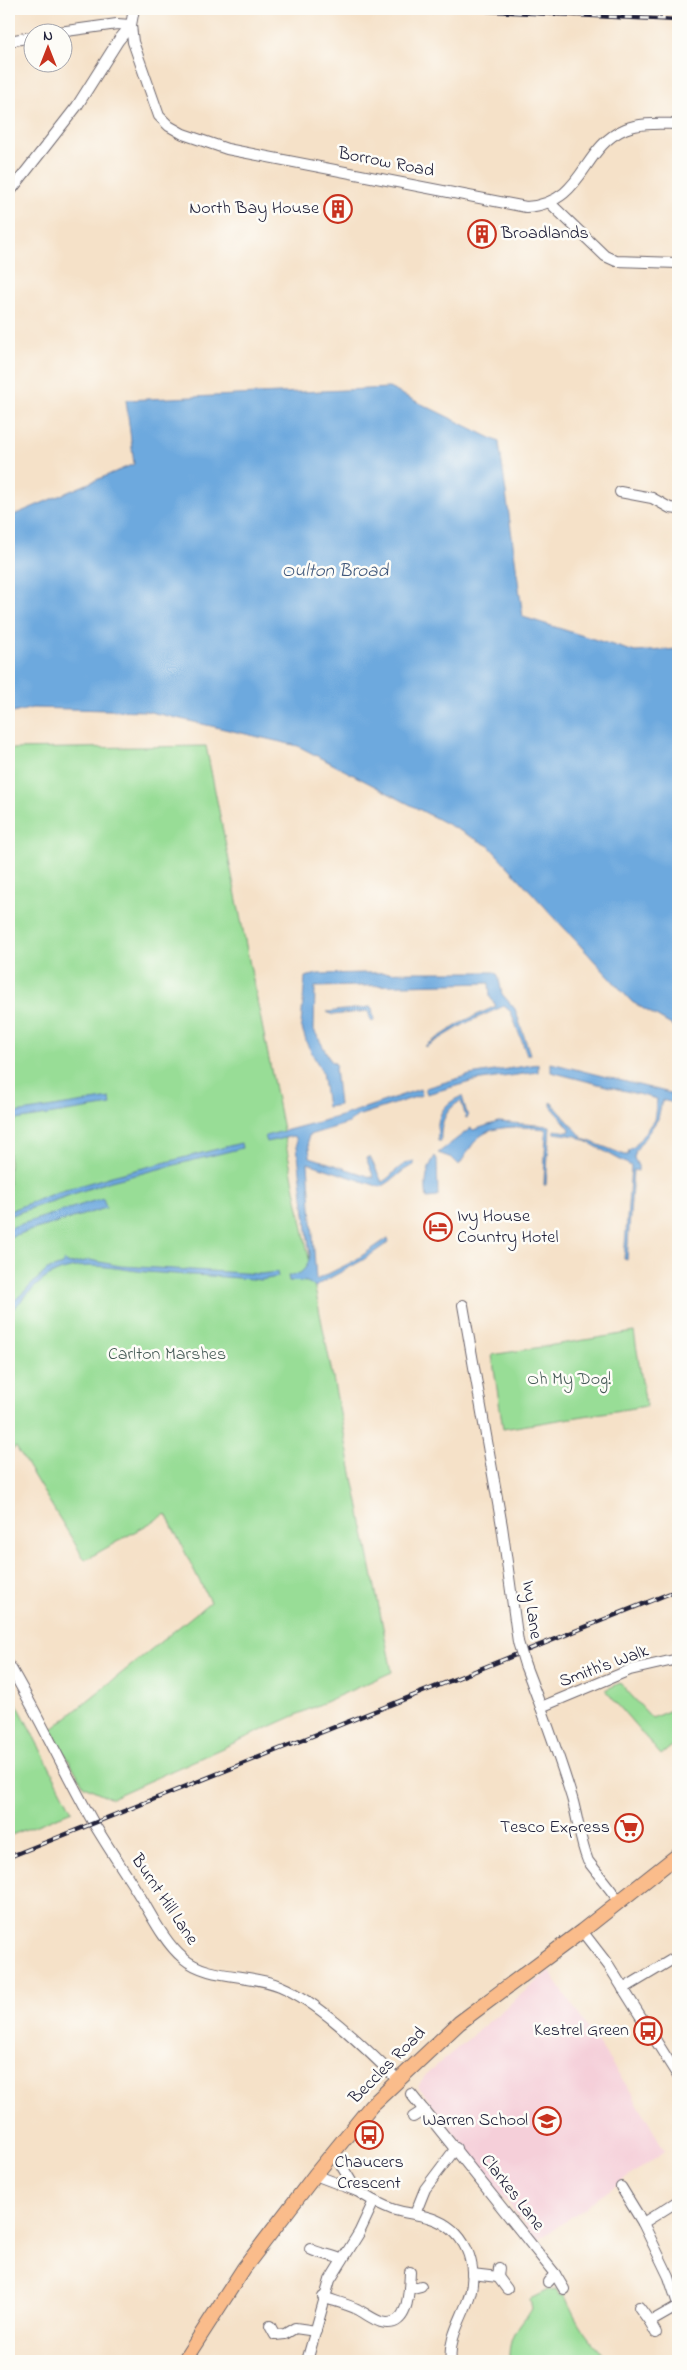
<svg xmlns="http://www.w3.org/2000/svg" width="687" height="2370" font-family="'Indie Flower',sans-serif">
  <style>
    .built { fill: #f5cfd9 }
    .green { fill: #98dd96; stroke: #5d8068 }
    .water { fill: #6da9de; stroke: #48668c }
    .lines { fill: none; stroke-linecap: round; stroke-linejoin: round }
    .minor-casing { stroke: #6c656c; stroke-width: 12 }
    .highway-casing { stroke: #6c656c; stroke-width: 16 }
    .minor { stroke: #fff; stroke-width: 10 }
    .highway { stroke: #fabc8b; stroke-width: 14 }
    .rail-casing { stroke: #22223b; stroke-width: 4.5 }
    .rail { stroke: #fdfcf7; stroke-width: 2.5; stroke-dasharray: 8; stroke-linecap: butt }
    .minor-bridge-casing { stroke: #6c656c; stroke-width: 12; stroke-linecap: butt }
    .minor-bridge { stroke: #fff; stroke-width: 10 }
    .labels { text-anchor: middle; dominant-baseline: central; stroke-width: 5; stroke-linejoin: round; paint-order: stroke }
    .street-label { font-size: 18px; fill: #22223b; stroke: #fdfcf7 }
    .poi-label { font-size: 18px; fill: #22223b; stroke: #fdfcf7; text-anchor: end }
    .park-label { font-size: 18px; fill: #455a56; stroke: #fdfcf7 }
    .water-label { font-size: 19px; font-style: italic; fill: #40587c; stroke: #fdfcf7 }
  </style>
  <rect width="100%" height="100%" fill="#fdfcf7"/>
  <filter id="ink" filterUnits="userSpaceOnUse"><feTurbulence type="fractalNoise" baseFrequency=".02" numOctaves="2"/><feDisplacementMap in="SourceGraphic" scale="10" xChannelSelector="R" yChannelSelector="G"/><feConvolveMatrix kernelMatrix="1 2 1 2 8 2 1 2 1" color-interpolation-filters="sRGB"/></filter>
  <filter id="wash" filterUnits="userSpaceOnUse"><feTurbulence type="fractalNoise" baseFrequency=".0096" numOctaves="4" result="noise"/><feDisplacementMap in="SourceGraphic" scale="20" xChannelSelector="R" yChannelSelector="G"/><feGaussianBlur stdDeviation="1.12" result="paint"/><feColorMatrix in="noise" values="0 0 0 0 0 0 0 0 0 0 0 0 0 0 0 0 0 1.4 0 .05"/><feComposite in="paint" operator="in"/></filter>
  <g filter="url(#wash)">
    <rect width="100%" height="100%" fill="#f5e1c8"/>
    <polygon class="built" points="549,1971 631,2092 665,2151 537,2241 418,2086 429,2072"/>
    <g class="green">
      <polygon points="206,746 392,1672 111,1798 84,1786 51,1730 210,1602 166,1514 85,1560 16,1447 9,1452 9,749"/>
      <polygon points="634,1332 646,1406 503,1429 492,1355"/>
      <polygon points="620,1683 652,1718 678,1707 678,1741 661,1755 605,1690"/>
      <polygon points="9,1688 72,1811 9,1836"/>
      <path d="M556,2289L559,2295L565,2296C576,2321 590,2346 613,2361H509C508,2338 517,2326 532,2310L530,2299L548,2290Z"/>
    </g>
    <g class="water">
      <polygon points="389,388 499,442 523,617 635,652 678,649 678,1029 632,1002 489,846 298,746 146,711 32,708 9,714 9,517 134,464 126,400"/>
      <polygon points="415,972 494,972 498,975 502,994 515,1009 530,1054 527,1055 511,1012 504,1006 468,1022 426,1047 425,1046 464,1021 496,1006 490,997 489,983 315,987 314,1030 331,1061 336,1064 335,1068 339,1105 327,1107 322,1072 307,1044 301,1025 305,977 318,974"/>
      <polygon points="370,1007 372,1008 374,1020 371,1021 368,1011 333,1015 327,1012"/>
      <polygon points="551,1063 678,1095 678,1104 662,1100 658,1119 636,1150 634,1158 638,1166 638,1171 633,1170 627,1260 624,1259 631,1166 577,1136 554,1133 554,1130 569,1132 570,1129 551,1106 551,1102 584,1139 625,1155 628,1155 629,1150 635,1146 654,1120 657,1099 551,1072"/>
      <polygon points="538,1064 538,1072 474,1081 427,1094 425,1088 470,1075"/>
      <path d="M420,1089L422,1095L357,1116L349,1123L309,1135L308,1139L310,1157L374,1178L366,1158L370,1157L382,1182C394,1176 399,1162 414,1162V1165C400,1170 393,1182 380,1187L308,1163L316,1280L354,1261L388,1238L389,1242L363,1260L319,1284L316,1287L307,1282L289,1281L288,1276C302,1276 308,1267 310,1255L296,1138L293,1136L267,1142L265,1136L341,1116Z"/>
      <path d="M462,1096L468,1117L466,1118L461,1101C445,1109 440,1124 441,1141H438C436,1118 440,1105 462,1096Z"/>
      <polygon points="110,1098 111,1105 9,1121 9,1114"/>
      <path d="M498,1122L550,1126L546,1185H544L546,1129C526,1127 493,1123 477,1139C470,1147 465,1157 459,1165L452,1158L438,1153L471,1128L473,1130Z"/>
      <polygon points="241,1143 242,1148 111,1181 9,1216 9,1211 55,1193 112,1176"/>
      <path d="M435,1156L437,1159L438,1197L427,1198C424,1183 427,1168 435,1156Z"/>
      <polygon points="103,1198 106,1208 9,1237 9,1228"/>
      <path d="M90,1260L120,1266L261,1274L277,1272L278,1277L261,1280C223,1276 184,1275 146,1272C116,1269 84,1260 55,1273C37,1281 23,1300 9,1313V1306L47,1270L62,1265L64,1261L70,1264Z"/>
    </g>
  </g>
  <g filter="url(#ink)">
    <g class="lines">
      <defs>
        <g id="minor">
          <path d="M134,9L131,25L133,42L159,116L169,126L183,134L227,149L526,207C586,203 580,148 625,129C642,122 660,124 678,124"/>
          <polyline points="59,32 117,24 131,25"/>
          <polyline points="9,41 32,37"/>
          <polyline points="9,193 77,106 118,41 131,25"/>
          <polyline points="550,203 605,256 616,261 678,263"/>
          <polyline points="620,492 652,498 670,508 678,509"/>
          <polyline points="463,1305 502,1526 518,1642"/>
          <path d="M9,1665C39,1716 64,1771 93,1822C107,1846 123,1869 138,1893C151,1914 164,1942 183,1958C208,1980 250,1973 280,1986C322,2004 365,2048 398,2080"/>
          <path d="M525,1665C542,1709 558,1753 572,1798C578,1819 580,1842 588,1861L620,1902"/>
          <polyline points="541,1707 630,1670 678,1659"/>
          <polyline points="582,1931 609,1966 678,2076"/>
          <polyline points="623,1989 678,1956"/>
          <polyline points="411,2094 555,2274 564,2289"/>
          <polyline points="413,2117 424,2110"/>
          <polyline points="333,2152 357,2191"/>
          <polyline points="315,2175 357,2191 374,2201"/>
          <polyline points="621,2187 643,2223"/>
          <polyline points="678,2201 643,2223 669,2277 678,2304"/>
          <polyline points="415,2214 425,2189 456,2148"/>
          <path d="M310,2249C321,2255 332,2254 342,2260"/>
          <polyline points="472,2274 498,2277 499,2268"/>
          <polyline points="498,2277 507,2289"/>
          <polyline points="548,2282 555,2274"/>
          <polyline points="409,2289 421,2286"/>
          <path d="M323,2297C334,2301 346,2304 357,2309C365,2313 372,2319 381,2322C410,2330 409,2289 410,2272"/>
          <polyline points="639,2307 650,2322 678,2306"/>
          <polyline points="650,2322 656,2333"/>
          <polyline points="270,2326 275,2335 285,2334 295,2328 316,2331"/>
          <path d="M307,2361L330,2280L359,2233L374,2201C381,2204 388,2208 395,2210C408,2214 423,2214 436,2220C469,2234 480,2271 467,2303C460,2321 448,2341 451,2361"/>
        </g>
        <polyline id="highway" points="184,2361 244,2268 315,2175 371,2106 459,2023 582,1931 678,1855"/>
      </defs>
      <use href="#minor" class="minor-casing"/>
      <use href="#highway" class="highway-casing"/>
      <use href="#minor" class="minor"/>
      <use href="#highway" class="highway"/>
      <defs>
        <g id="rail">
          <polyline points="449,9 678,20"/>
          <polyline points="9,1857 678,1590"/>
        </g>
      </defs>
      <use href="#rail" class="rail-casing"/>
      <use href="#rail" class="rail"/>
      <defs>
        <polyline id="minor-bridge" points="518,1642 525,1665"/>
      </defs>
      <use href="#minor-bridge" class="minor-bridge-casing"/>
      <use href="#minor-bridge" class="minor-bridge"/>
    </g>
  </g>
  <defs>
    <symbol id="building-ring" viewBox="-11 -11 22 22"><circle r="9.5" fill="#fdfcf7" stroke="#c8321e" stroke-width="1.5"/><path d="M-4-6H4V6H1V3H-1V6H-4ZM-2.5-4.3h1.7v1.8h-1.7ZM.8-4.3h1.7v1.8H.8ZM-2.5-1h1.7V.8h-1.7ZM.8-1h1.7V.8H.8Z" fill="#c8321e"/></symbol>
    <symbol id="hotel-ring" viewBox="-11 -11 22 22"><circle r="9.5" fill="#fdfcf7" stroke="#c8321e" stroke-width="1.5"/><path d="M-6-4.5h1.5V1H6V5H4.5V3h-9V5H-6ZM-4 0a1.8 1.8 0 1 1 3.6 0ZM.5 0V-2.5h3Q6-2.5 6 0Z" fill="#c8321e"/></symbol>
    <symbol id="supermarket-ring" viewBox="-11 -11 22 22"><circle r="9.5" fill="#fdfcf7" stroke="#c8321e" stroke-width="1.5"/><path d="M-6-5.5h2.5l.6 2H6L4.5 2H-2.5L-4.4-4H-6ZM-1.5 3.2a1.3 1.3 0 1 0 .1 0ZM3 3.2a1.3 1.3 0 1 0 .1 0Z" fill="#c8321e"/></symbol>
    <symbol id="bus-ring" viewBox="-11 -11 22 22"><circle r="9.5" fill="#fdfcf7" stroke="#c8321e" stroke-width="1.5"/><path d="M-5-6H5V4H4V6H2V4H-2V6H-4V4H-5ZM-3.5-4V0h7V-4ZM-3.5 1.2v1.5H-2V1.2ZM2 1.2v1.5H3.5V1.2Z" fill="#c8321e"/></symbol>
    <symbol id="school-ring" viewBox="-11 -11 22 22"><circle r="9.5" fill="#fdfcf7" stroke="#c8321e" stroke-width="1.5"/><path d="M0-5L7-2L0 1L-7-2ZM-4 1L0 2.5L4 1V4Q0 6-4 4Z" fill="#c8321e"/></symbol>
  </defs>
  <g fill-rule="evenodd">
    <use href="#building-ring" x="322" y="193" width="32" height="32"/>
    <use href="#building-ring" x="466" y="218" width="32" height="32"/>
    <use href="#hotel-ring" x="422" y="1211" width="32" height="32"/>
    <use href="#supermarket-ring" x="613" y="1812" width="32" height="32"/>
    <use href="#bus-ring" x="632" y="2015" width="32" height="32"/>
    <use href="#school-ring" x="531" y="2105" width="32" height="32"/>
    <use href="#bus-ring" x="353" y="2119" width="32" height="32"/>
  </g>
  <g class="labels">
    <g class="street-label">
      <text transform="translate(386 163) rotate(11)">Borrow Road</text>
      <text transform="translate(531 1610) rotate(82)">Ivy Lane</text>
      <text transform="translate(604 1667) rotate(-20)">Smith's Walk</text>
      <text transform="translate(164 1900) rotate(56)">Burnt Hill Lane</text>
      <text transform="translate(388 2066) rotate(-45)">Beccles Road</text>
      <text transform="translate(512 2193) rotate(52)">Clarkes Lane</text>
    </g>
    <g class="poi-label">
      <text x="319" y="209">North Bay House</text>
      <text x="501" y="234" text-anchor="start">Broadlands</text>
      <text x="457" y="1217" text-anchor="start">Ivy House<tspan x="457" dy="21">Country Hotel</tspan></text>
      <text x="610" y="1828">Tesco Express</text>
      <text x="629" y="2031">Kestrel Green</text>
      <text x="528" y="2121">Warren School</text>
      <text x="369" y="2163" text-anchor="middle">Chaucers<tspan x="369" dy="21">Crescent</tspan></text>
    </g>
    <g class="park-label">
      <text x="167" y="1355">Carlton Marshes</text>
      <text x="569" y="1380">Oh My Dog!</text>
    </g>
    <g class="water-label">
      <text x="335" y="571">Oulton Broad</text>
    </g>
  </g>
  <rect width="687" height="2370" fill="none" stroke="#fdfcf7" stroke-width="30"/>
  <g transform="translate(48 48)"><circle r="24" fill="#fdfcf7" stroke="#a5a5ac"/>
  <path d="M0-4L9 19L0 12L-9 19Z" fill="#c8321e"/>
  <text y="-8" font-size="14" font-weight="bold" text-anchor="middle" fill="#22223b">N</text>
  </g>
</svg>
